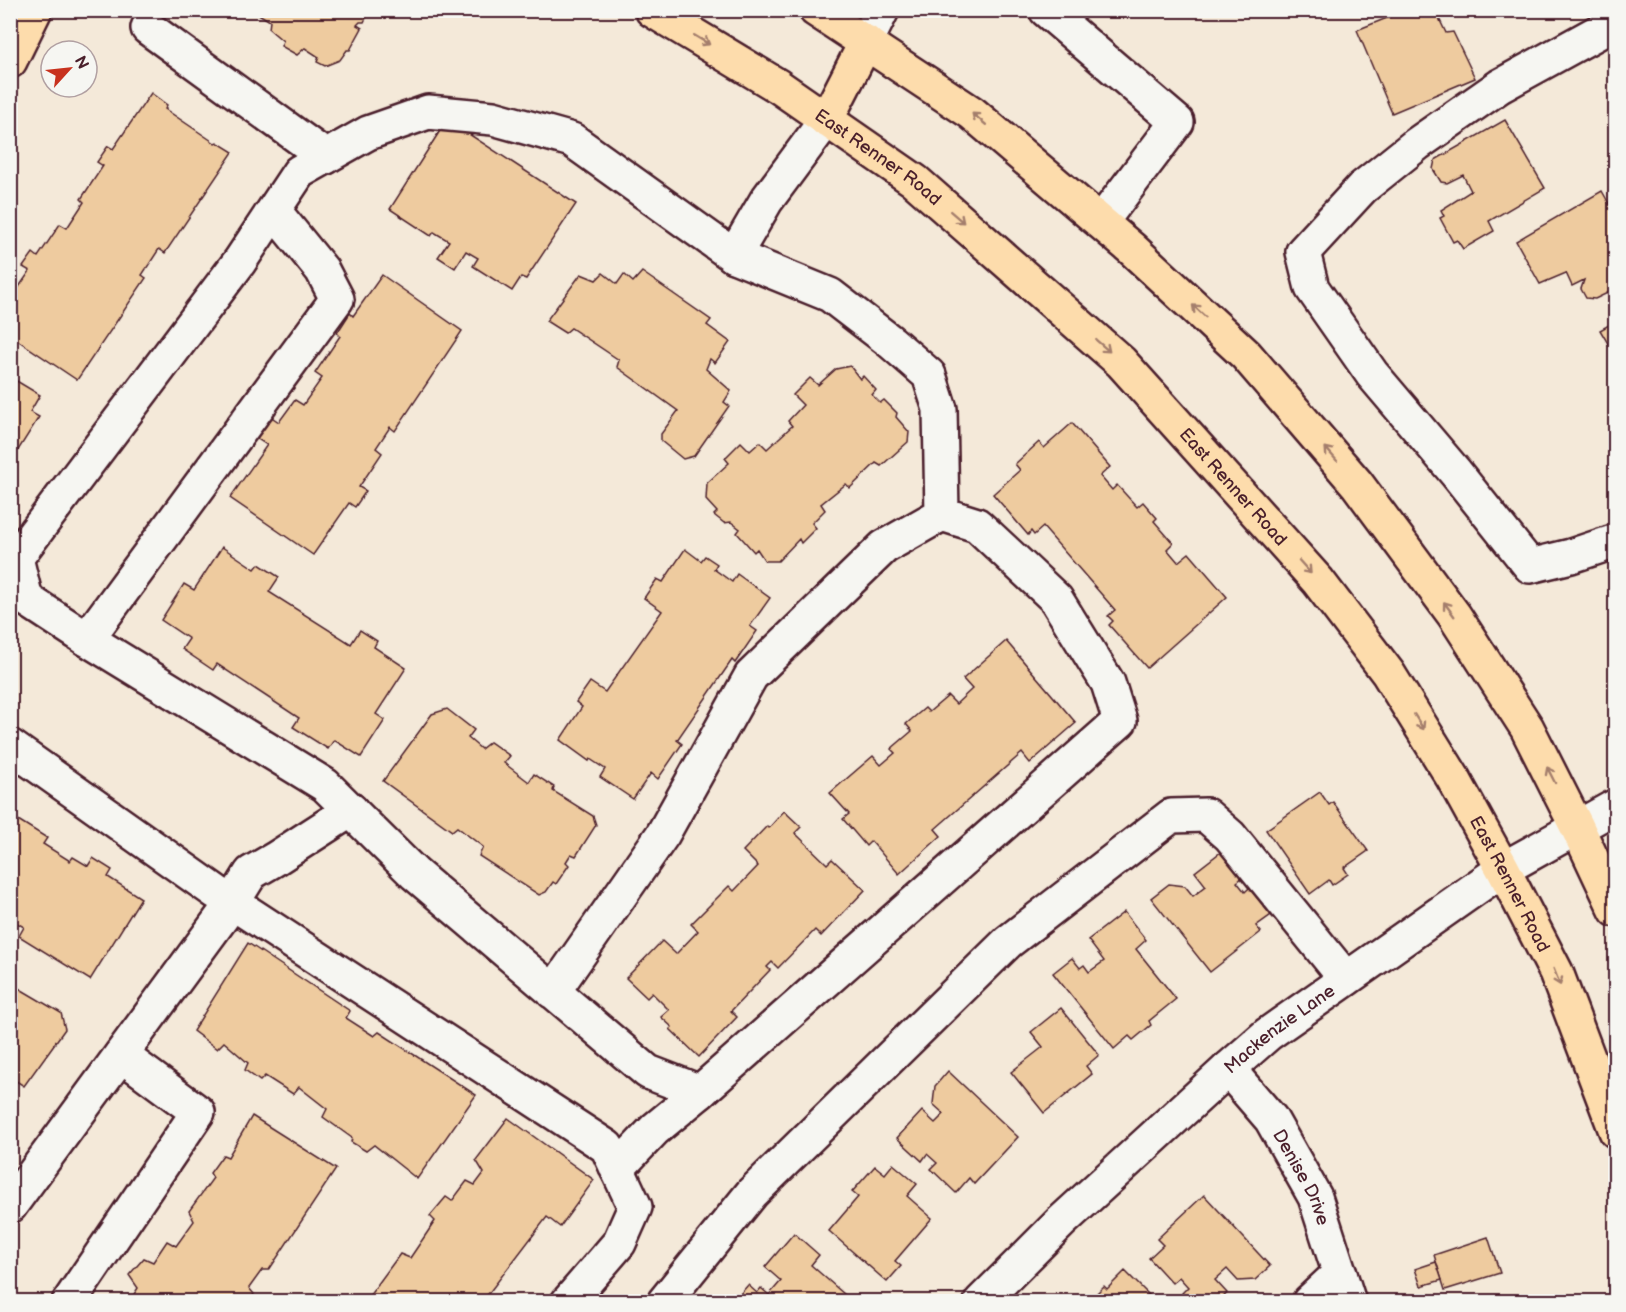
<svg xmlns="http://www.w3.org/2000/svg" width="1626" height="1312" font-family="'Balsamiq Sans',sans-serif">
  <style>
    .building { fill: #eecb9f; stroke: #4a1f2b; stroke-width: 1.5 }
    .lines { fill: none; stroke-linecap: round; stroke-linejoin: round }
    .minor-casing { stroke: #4a1f2b; stroke-width: 38 }
    .major-casing { stroke: #4a1f2b; stroke-width: 38 }
    .minor { stroke: #f6f6f2; stroke-width: 33 }
    .major { stroke: #fddcac; stroke-width: 33 }
    .oneway { stroke: #a47e6c }
    .labels { text-anchor: middle; dominant-baseline: central; stroke-width: 4.5; stroke-linejoin: round; paint-order: stroke }
    .street-label { font-size: 18px; fill: #4a1f2b; stroke: #f6f6f2 }
  </style>
  <rect width="100%" height="100%" fill="#f4e9d9"/>
  <filter id="ink" filterUnits="userSpaceOnUse"><feTurbulence type="fractalNoise" baseFrequency=".0167" numOctaves="2"/><feDisplacementMap in="SourceGraphic" scale="12" xChannelSelector="R" yChannelSelector="G"/><feConvolveMatrix kernelMatrix="1 2 1 2 8 2 1 2 1" color-interpolation-filters="sRGB"/></filter>
  <g filter="url(#ink)">
    <g class="building">
      <polygon points="252,10 370,10 364,22 360,22 357,25 362,28 350,50 347,50 340,60 325,66 317,62 319,57 305,48 297,55 281,46 283,41 269,29 270,21"/>
      <polygon points="1407,10 1435,10 1446,33 1453,32 1475,78 1392,113 1357,30"/>
      <polygon points="151,93 167,105 165,109 215,143 217,142 233,152 165,253 159,249 142,275 146,278 77,380 10,335 10,300 30,271 23,267 33,253 38,257 60,224 67,228 84,202 81,199 103,166 97,162 108,146 113,149"/>
      <polygon points="1505,120 1545,188 1489,221 1494,231 1463,249 1457,240 1453,242 1440,218 1444,216 1441,210 1471,191 1463,175 1447,183 1441,182 1433,169 1435,160"/>
      <polygon points="452,123 576,204 526,279 521,277 512,291 473,266 478,258 466,251 455,268 438,257 449,241 434,232 431,236 390,209 443,126"/>
      <polygon points="1602,191 1616,216 1616,289 1595,299 1586,298 1581,289 1584,280 1572,286 1566,273 1540,284 1516,241"/>
      <polygon points="642,272 711,320 707,325 730,342 715,363 710,359 706,369 731,391 724,402 729,406 694,456 683,459 661,441 661,434 678,411 617,367 619,360 571,328 565,333 546,321 581,274 596,280 603,273 617,284 624,274 633,282"/>
      <polygon points="382,275 462,331 395,431 390,427 376,448 382,453 359,487 366,491 355,507 349,503 313,555 230,498 267,445 256,438 270,416 279,422 295,400 303,405 322,378 315,373 340,336 337,333 350,313 353,316"/>
      <polygon points="1616,321 1616,357 1600,330"/>
      <polygon points="850,366 860,379 863,376 876,390 872,395 880,403 884,400 897,413 896,417 909,432 908,442 881,466 876,463 850,488 846,484 821,504 825,510 812,523 816,528 801,543 799,539 778,561 765,561 757,549 754,552 737,533 740,529 731,522 724,523 714,515 717,512 706,500 707,483 729,463 725,458 741,442 750,451 760,442 767,449 792,426 788,421 803,405 793,395 810,378 818,385 836,369"/>
      <polygon points="10,377 40,395 30,412 39,417 10,463"/>
      <polygon points="1072,423 1110,467 1100,476 1112,490 1117,485 1137,507 1143,502 1157,518 1154,521 1173,543 1167,549 1178,562 1189,553 1227,597 1147,668 1109,625 1113,621 1108,616 1115,610 1043,527 1034,535 1031,531 1028,535 993,494 1020,470 1015,464 1039,442 1044,448"/>
      <polygon points="222,547 255,569 259,564 279,577 269,592 351,644 360,630 377,641 374,647 406,668 376,714 385,720 361,757 334,740 328,749 293,727 299,718 217,664 213,670 182,649 189,639 161,620 184,584 194,590"/>
      <polygon points="685,549 701,561 705,556 717,564 714,569 732,582 737,574 770,598 750,626 757,631 735,663 732,660 677,740 682,744 658,779 651,773 633,799 600,777 605,769 590,759 589,761 560,740 582,707 576,702 590,682 605,692 662,611 644,598 657,579 663,582"/>
      <polygon points="1006,641 1076,723 1030,763 1022,753 935,829 941,836 899,874 871,841 866,846 843,819 849,814 830,793 873,756 881,765 895,753 891,749 912,731 906,724 925,708 929,712 948,696 956,704 972,689 963,679"/>
      <polygon points="447,709 474,730 468,738 481,749 490,742 510,756 504,763 529,782 534,774 554,787 553,791 593,816 596,825 576,856 571,854 566,862 569,865 556,884 553,882 546,892 539,895 479,856 483,847 457,827 452,831 383,781 432,714"/>
      <polygon points="1320,792 1329,805 1333,802 1368,851 1344,868 1348,874 1332,885 1329,880 1310,894 1266,830"/>
      <polygon points="784,811 801,827 795,833 827,864 832,859 865,890 821,936 815,930 778,968 772,962 767,967 770,970 731,1011 737,1017 699,1057 670,1029 672,1027 661,1017 669,1010 652,993 647,998 626,978 662,941 676,954 698,931 691,924 729,886 734,891 758,866 743,851 767,826 769,828"/>
      <polygon points="10,815 47,838 43,844 70,861 73,857 88,866 93,858 112,870 108,877 141,898 90,980 19,936 24,927 10,919"/>
      <polygon points="1222,851 1243,877 1237,882 1245,892 1249,888 1271,915 1256,926 1261,932 1210,972 1151,898 1169,884 1185,886 1193,896 1206,886 1195,872"/>
      <polygon points="1124,912 1146,940 1136,949 1176,999 1149,1021 1151,1025 1133,1040 1129,1036 1114,1049 1053,973 1072,958 1080,968 1084,965 1089,972 1104,961 1088,940"/>
      <polygon points="248,943 350,1011 346,1018 374,1036 379,1032 476,1095 417,1179 374,1145 366,1151 351,1142 352,1138 323,1117 327,1109 299,1087 293,1094 265,1076 260,1081 245,1070 248,1063 224,1042 217,1049 193,1031"/>
      <polygon points="10,983 61,1013 65,1029 24,1086 13,1079 10,1083"/>
      <polygon points="1061,1008 1099,1055 1086,1066 1092,1074 1044,1113 1011,1072 1043,1047 1031,1032"/>
      <polygon points="948,1071 1018,1137 974,1184 969,1178 956,1193 931,1169 937,1163 927,1154 922,1161 897,1138 922,1111 935,1123 944,1114 933,1104 935,1086"/>
      <polygon points="252,1116 336,1169 269,1270 262,1270 249,1288 254,1294 249,1302 129,1302 138,1288 129,1275 144,1258 153,1262 167,1241 176,1246 194,1221 189,1211 213,1178 210,1173 223,1155 228,1157"/>
      <polygon points="508,1118 594,1180 560,1227 547,1217 482,1302 370,1302 367,1299 400,1254 410,1258 435,1221 430,1216 446,1197 452,1201 467,1181 475,1185 484,1173 476,1160"/>
      <polygon points="893,1164 917,1184 907,1196 932,1218 895,1261 901,1266 887,1282 829,1231 858,1197 852,1192 875,1166 885,1174"/>
      <polygon points="1204,1195 1270,1266 1255,1280 1238,1281 1227,1269 1215,1280 1227,1293 1219,1302 1190,1302 1182,1293 1188,1287 1179,1277 1172,1283 1149,1258 1163,1245 1157,1239"/>
      <polygon points="794,1233 819,1255 811,1265 853,1302 733,1302 748,1285 757,1293 761,1288 769,1295 781,1281 765,1267"/>
      <polygon points="1488,1237 1500,1273 1445,1290 1434,1255"/>
      <polygon points="1436,1262 1442,1280 1421,1286 1415,1269"/>
      <polygon points="1125,1271 1156,1302 1088,1302 1104,1286 1107,1289"/>
    </g>
    <g class="lines">
      <defs>
        <g id="minor">
          <polyline points="1046,10 1177,122 1101,222"/>
          <polyline points="1611,25 1500,86 1417,144 1362,188 1303,252 1312,288 1372,374 1456,473 1530,566 1571,556 1616,541"/>
          <polyline points="148,28 326,157"/>
          <polyline points="866,42 882,10"/>
          <polyline points="734,256 766,201 826,120"/>
          <polyline points="87,639 337,299 322,270 274,211"/>
          <polyline points="10,746 216,892 607,1147 635,1207 619,1243 568,1302"/>
          <polyline points="553,992 663,834 751,676 884,547 942,514 977,525 1056,599 1108,683 1120,721 700,1092 648,1072 415,874 325,785 87,639 26,599 16,558 240,261 299,172 368,133 428,112 493,118 572,140 734,256 830,295 891,342 929,375 940,409 942,514"/>
          <path id="s1" d="M1228,1069L1271,1119L1315,1197L1349,1302"/>
          <polyline points="617,1169 655,1129 700,1092"/>
          <polyline points="10,1206 233,902 251,873 275,859 351,810"/>
          <polyline points="69,1302 198,1112 121,1055"/>
          <polyline points="664,1302 752,1193 1008,942 1171,816 1206,815 1230,836 1346,979"/>
          <path id="s2" d="M981,1302L1062,1221L1228,1069L1268,1034L1503,869L1616,806"/>
          <polyline points="1309,1302 1340,1273"/>
        </g>
        <g id="major">
          <path id="s3" d="M652,10L778,86L915,181L1121,362L1318,581L1388,673L1453,778L1503,869L1556,972L1616,1131"/>
          <polyline points="816,10 972,113 1131,248 1246,355 1357,484 1454,615 1527,728 1577,827 1616,910"/>
          <polyline points="10,61 35,10"/>
          <polyline points="826,120 866,42"/>
        </g>
      </defs>
      <use href="#minor" class="minor-casing"/>
      <use href="#major" class="major-casing"/>
      <use href="#minor" class="minor"/>
      <use href="#major" class="major"/>
    </g>
    <defs><path id="oneway-shaft" d="M-6 0H5M1.5-3L5.5 0L1.5 3" fill="none" stroke-width="1.6" stroke-linecap="round" stroke-linejoin="round" transform="scale(1.5)"/></defs>
    <g class="oneway">
      <use href="#oneway-shaft" transform="translate(702 40) rotate(31)"/>
      <use href="#oneway-shaft" transform="translate(979 119) rotate(-140)"/>
      <use href="#oneway-shaft" transform="translate(957 217) rotate(41)"/>
      <use href="#oneway-shaft" transform="translate(1199 311) rotate(-137)"/>
      <use href="#oneway-shaft" transform="translate(1103 346) rotate(41)"/>
      <use href="#oneway-shaft" transform="translate(1331 454) rotate(-131)"/>
      <use href="#oneway-shaft" transform="translate(1305 567) rotate(48)"/>
      <use href="#oneway-shaft" transform="translate(1449 609) rotate(-126)"/>
      <use href="#oneway-shaft" transform="translate(1419 722) rotate(58)"/>
      <use href="#oneway-shaft" transform="translate(1551 775) rotate(-117)"/>
      <use href="#oneway-shaft" transform="translate(1557 977) rotate(68)"/>
    </g>
  </g>
  <g class="labels">
    <g class="street-label">
      <text stroke="none"><textPath href="#s3" startOffset="270">East Renner Road</textPath></text>
      <text stroke="none"><textPath href="#s3" startOffset="756">East Renner Road</textPath></text>
      <text stroke="none"><textPath href="#s3" startOffset="1242">East Renner Road</textPath></text>
      <text stroke="none"><textPath href="#s2" startOffset="405">Mackenzie Lane</textPath></text>
      <text stroke="none"><textPath href="#s1" startOffset="132">Denise Drive</textPath></text>
    </g>
  </g>
  <rect width="1626" height="1312" fill="none" stroke="#f6f6f2" stroke-width="36"/>
  <rect x="18" y="18" width="1590" height="1276" fill="none" stroke="#4a1f2b" stroke-width="2" filter="url(#ink)"/>
  <g transform="translate(69 69) rotate(63)"><circle r="28" fill="#f6f6f2" stroke="#b1a0a2" stroke-width="1.5"/>
  <path d="M0-4.5L10 22L0 15L-10 22Z" fill="#c8321e"/>
  <text y="-9" font-size="16" font-weight="bold" text-anchor="middle" fill="#4a1f2b">N</text>
  </g>
</svg>
